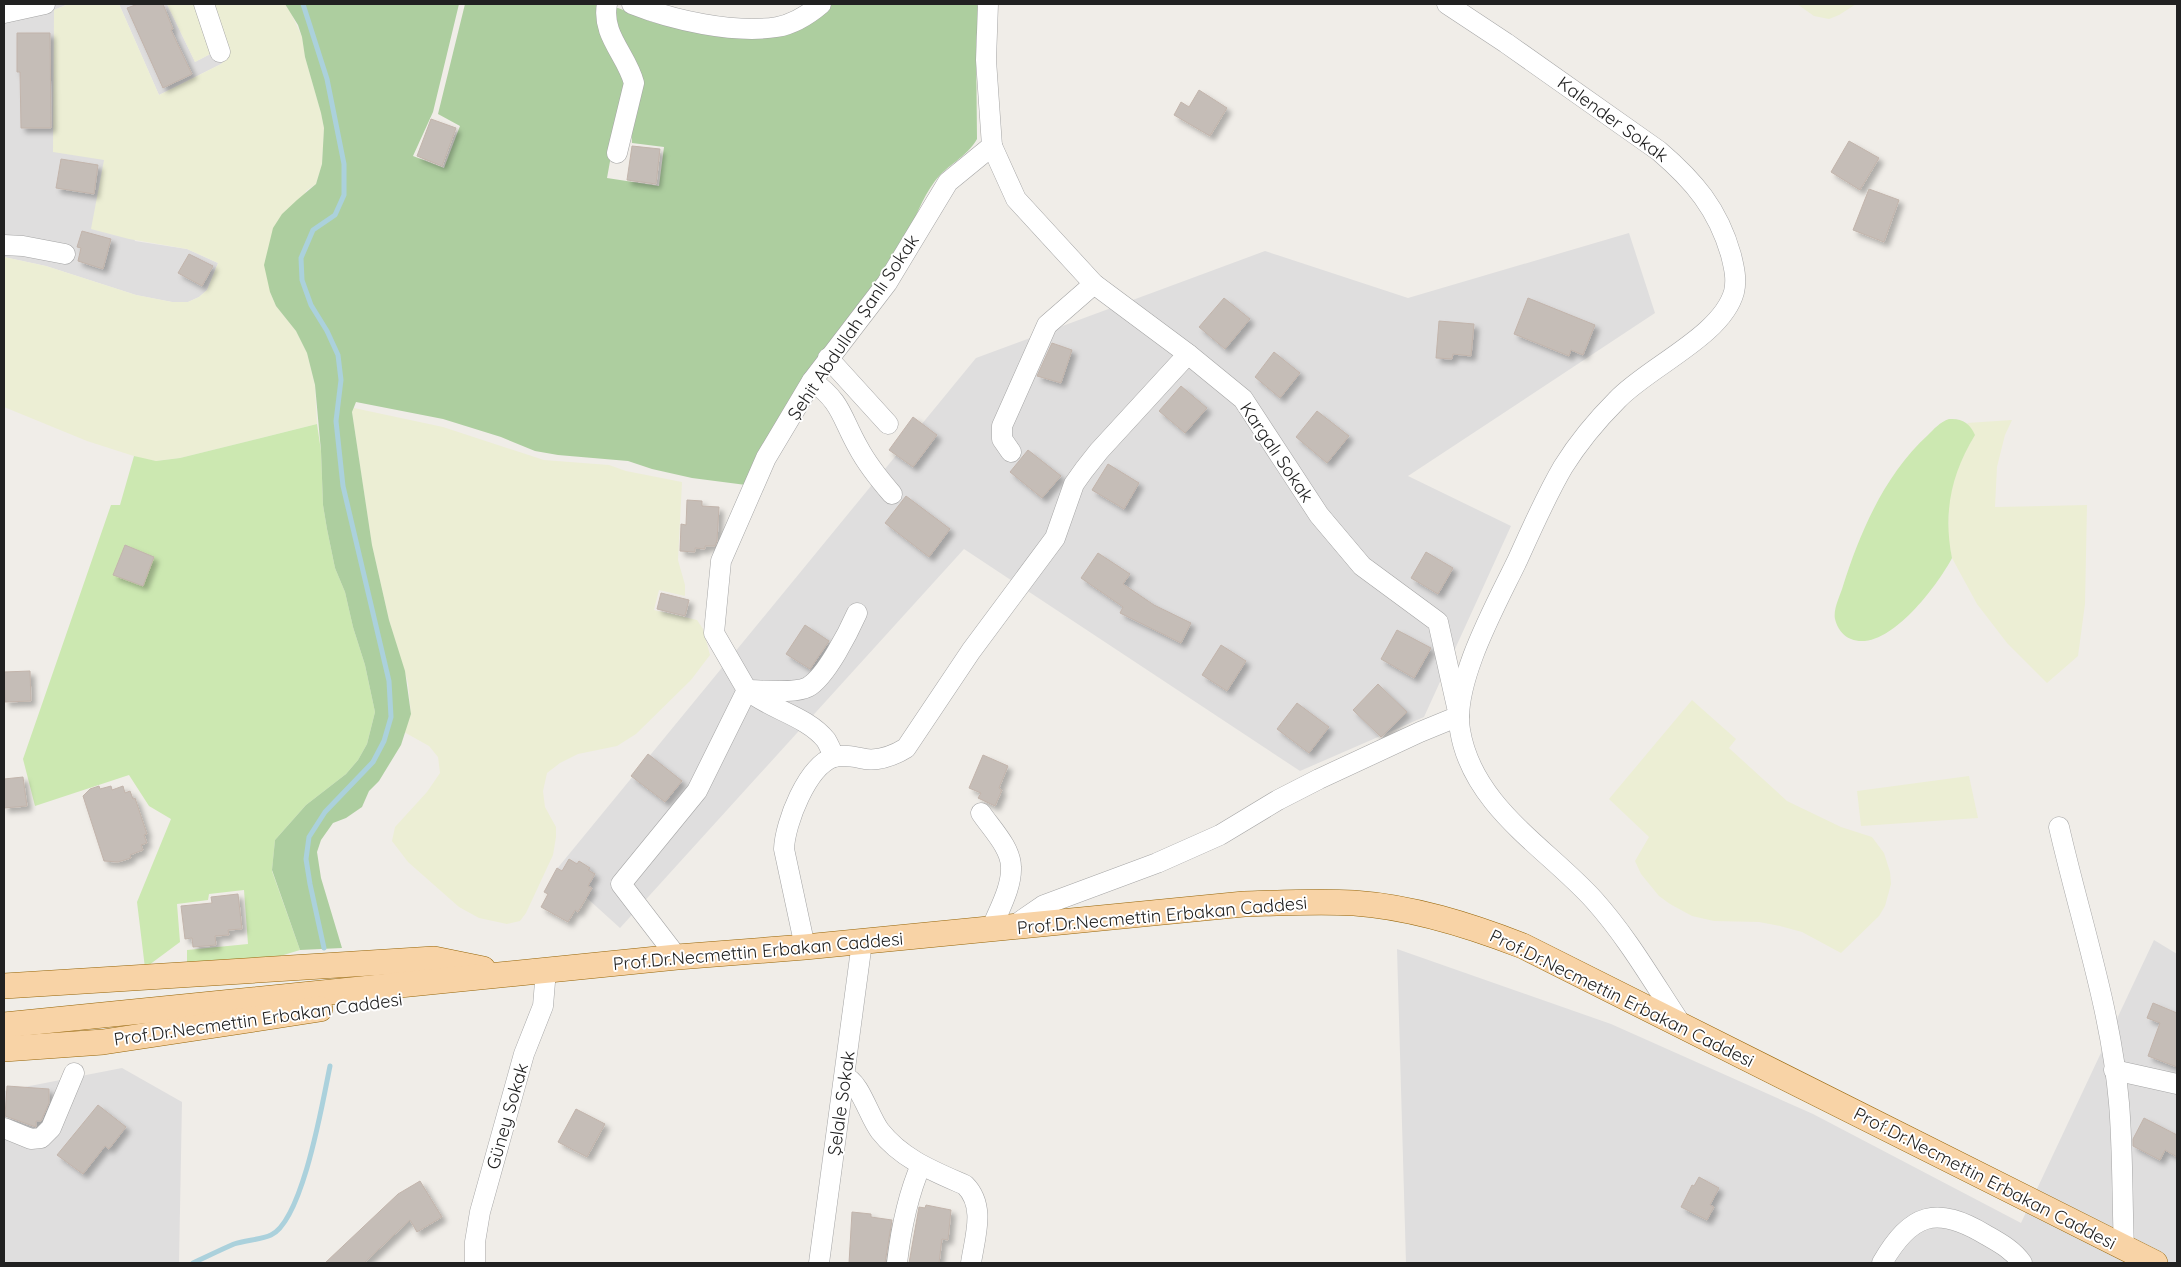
<svg xmlns="http://www.w3.org/2000/svg" width="2181" height="1267" font-family="Quicksand,sans-serif">
  <style>
    .residential { fill: #dfdede }
    .farmland { fill: #eceed4 }
    .grass { fill: #cce8b1 }
    .forest { fill: #adce9f }
    .lines { fill: none; stroke-linecap: round; stroke-linejoin: round }
    .stream { stroke: #abd1dc; stroke-width: 5 }
    .building { fill: #c5bdb7; stroke: #c2b4ab; filter: url(#shadow) }
    .minor-casing { stroke: #a5a5a5; stroke-width: 21 }
    .major-casing { stroke: #966508; stroke-width: 26 }
    .minor { stroke: #fff; stroke-width: 20 }
    .major { stroke: #f8d3a6; stroke-width: 25 }
    .labels { text-anchor: middle; dominant-baseline: central; stroke-width: 4; stroke-linejoin: round; paint-order: stroke }
    .street-label { font-size: 18px; fill: #212121; stroke: #fff }
  </style>
  <defs>
    <filter id="shadow"><feDropShadow dx="4.5" dy="4.5" stdDeviation="2.5" flood-color="#0004"/></filter>
  </defs>
  <rect width="100%" height="100%" fill="#f0ede8"/>
  <g class="residential">
    <polygon points="4,4 68,4 54,10 104,160 135,241 187,249 218,263 207,290 199,297 188,302 172,302 136,295 46,266 4,257"/>
    <polygon points="119,4 167,4 195,62 216,51 227,58 221,64 159,95"/>
    <polygon points="1629,233 1655,313 1408,476 1511,526 1424,717 1300,771 964,549 620,928 556,870 976,358 1265,251 1408,298"/>
    <polygon points="2154,940 2177,954 2177,1263 1406,1263 1397,949 1611,1024 1813,1114 2021,1223"/>
    <polygon points="122,1068 182,1102 179,1263 4,1263 4,1091"/>
  </g>
  <g class="farmland">
    <polygon points="69,4 119,4 159,95 221,64 227,58 209,4 285,4 291,13 302,37 305,57 321,113 324,128 322,164 316,184 306,191 270,292 276,306 296,331 307,353 315,386 317,424 180,458 156,461 143,459 87,441 4,407 4,257 46,266 136,295 172,302 188,302 199,297 207,290 218,263 187,249 129,239 91,229 104,160 53,152 54,10"/>
    <polygon points="167,4 199,4 216,51 195,62"/>
    <polygon points="1797,4 1856,4 1839,15 1829,19 1814,16"/>
    <polygon points="354,408 443,427 544,460 609,465 626,471 682,482 678,560 685,585 685,596 659,590 654,610 697,620 703,629 710,655 691,680 636,734 617,746 578,754 560,763 547,773 543,791 545,807 556,827 556,837 553,855 526,913 520,921 507,924 479,918 459,907 408,862 392,841 395,827 427,792 440,773 438,757 429,746 404,732 411,714 408,683 389,620 372,545 356,439 352,412"/>
    <polygon points="2012,420 2005,435 1997,467 1995,507 2087,505 2085,604 2078,656 2047,683 2007,643 1977,604 1952,558 1948,539 1949,501 1952,483 1958,466 1974,435 1967,423"/>
    <polygon points="1692,700 1736,739 1729,748 1787,801 1841,827 1872,837 1884,853 1890,872 1891,884 1885,906 1879,916 1841,953 1802,932 1780,926 1759,922 1714,921 1692,916 1670,904 1659,896 1641,874 1635,861 1649,837 1609,799"/>
    <polygon points="1969,776 1978,818 1861,826 1857,791"/>
  </g>
  <g class="grass">
    <path d="M1949,419C1962,418 1970,423 1975,435C1951,474 1943,513 1952,558C1938,585 1887,654 1851,639C1843,636 1837,628 1835,619C1833,609 1840,596 1843,586C1860,532 1885,474 1928,435C1934,429 1940,422 1949,419Z"/>
    <polygon points="317,424 321,451 323,505 327,529 335,568 345,592 353,627 365,665 375,712 367,744 358,760 346,774 306,805 275,840 272,871 300,950 247,966 187,973 187,950 248,944 244,890 209,894 208,900 177,904 180,942 145,968 137,902 171,819 149,806 129,775 35,806 23,759 111,505 120,505 134,456 156,461 180,458"/>
  </g>
  <path class="forest" d="M285,4H459L433,112L413,156L444,168L460,126L438,114L465,4H602L626,73L607,178L659,186L664,147L632,143L627,59L613,7C626,9 639,18 652,22C670,27 690,29 708,32C761,41 791,45 831,4H977L979,10L976,44L977,139C967,157 948,164 935,181C922,198 914,221 905,241L746,485L692,478L652,469L628,461L558,455L535,451L501,437L443,419L356,402L352,412L372,545L389,620L405,671L411,714L401,745L379,781L369,791L362,807L346,818L333,823L321,840L317,852L321,878L342,948L300,950L272,870L275,840L306,805L346,774L358,760L367,744L375,712L365,665L353,627L345,592L335,568L327,529L323,505L321,451L315,385L307,353L296,331L276,306L270,292L264,265L273,228L282,214L297,200L316,184L322,164L324,128L321,113L305,57L302,37L298,25Z"/>
  <g class="lines">
    <g class="stream">
      <polyline points="303,4 327,79 344,164 344,195 335,215 313,230 301,258 302,280 311,305 327,331 338,355 341,380 336,421 343,486 389,681 391,717 384,741 373,762 325,812 309,837 306,859 310,884 324,948"/>
      <path d="M193,1263C206,1257 220,1250 234,1244C246,1240 260,1240 271,1235C303,1220 323,1100 330,1066"/>
    </g>
  </g>
  <g class="building">
    <polygon points="138,4 163,4 173,29 171,30 192,74 163,88 127,8"/>
    <polygon points="17,33 50,33 51,128 21,128 20,72 17,72"/>
    <polygon points="1199,90 1227,108 1210,136 1174,115 1181,102 1189,107"/>
    <polygon points="431,119 456,128 442,166 417,156"/>
    <polygon points="1849,141 1879,158 1860,190 1831,172"/>
    <polygon points="632,146 660,149 656,184 627,180"/>
    <polygon points="61,159 98,165 94,194 56,188"/>
    <polygon points="1869,189 1899,200 1884,242 1853,230"/>
    <polygon points="82,231 111,239 103,269 78,261 81,248 77,247"/>
    <polygon points="189,254 213,266 202,286 178,273"/>
    <polygon points="1224,298 1250,319 1225,349 1199,327"/>
    <polygon points="1528,298 1595,325 1583,355 1571,350 1569,356 1514,334"/>
    <polygon points="1439,321 1474,324 1471,356 1453,354 1452,359 1436,358"/>
    <polygon points="1052,343 1072,350 1061,383 1037,376"/>
    <polygon points="1274,352 1300,373 1280,398 1255,377"/>
    <polygon points="1181,386 1207,408 1185,433 1159,411"/>
    <polygon points="1317,411 1349,436 1327,463 1296,437"/>
    <polygon points="913,417 937,435 913,467 889,450"/>
    <polygon points="1028,450 1061,476 1042,498 1010,472"/>
    <polygon points="1108,464 1139,483 1124,509 1092,490"/>
    <polygon points="906,496 950,529 929,557 885,523"/>
    <polygon points="687,500 702,501 702,506 719,507 717,541 715,546 705,546 705,549 695,548 695,552 680,551 681,524 686,525"/>
    <polygon points="125,545 154,557 143,586 113,575"/>
    <polygon points="1426,552 1453,568 1438,594 1411,578"/>
    <polygon points="1098,553 1130,574 1123,584 1154,605 1191,623 1181,643 1120,613 1123,607 1081,578"/>
    <polygon points="661,593 689,600 685,616 657,609"/>
    <polygon points="805,625 829,641 810,669 786,654"/>
    <polygon points="1397,630 1431,648 1414,678 1381,659"/>
    <polygon points="1221,645 1246,661 1227,691 1202,675"/>
    <polygon points="30,671 31,701 5,702 4,672"/>
    <polygon points="1378,684 1407,712 1381,737 1353,710"/>
    <polygon points="1297,703 1329,727 1309,753 1277,729"/>
    <polygon points="648,754 682,781 665,802 631,776"/>
    <polygon points="983,755 1008,766 999,788 1002,790 995,806 978,798 981,793 969,788"/>
    <polygon points="23,777 27,806 4,808 4,779"/>
    <polygon points="99,786 100,789 111,786 112,790 123,786 125,793 130,791 133,799 135,798 147,834 144,835 147,843 141,845 143,850 130,855 131,858 118,862 104,861 83,796 90,789"/>
    <polygon points="569,859 577,864 579,861 590,868 588,870 595,874 588,886 592,888 578,912 575,910 568,922 541,907 548,894 544,892 557,868 562,871"/>
    <polygon points="238,894 242,929 228,930 229,935 215,936 216,945 193,947 192,938 185,939 181,906 212,903 211,897"/>
    <polygon points="2153,1003 2177,1013 2177,1067 2148,1056 2160,1023 2147,1018"/>
    <polygon points="7,1086 49,1089 49,1103 41,1121 36,1121 36,1127 5,1116"/>
    <polygon points="98,1105 126,1127 109,1149 105,1146 83,1174 57,1155"/>
    <polygon points="576,1109 605,1124 587,1157 558,1142"/>
    <polygon points="2144,1118 2177,1135 2177,1157 2165,1150 2160,1160 2133,1146 2133,1139"/>
    <polygon points="1699,1177 1719,1188 1710,1205 1714,1207 1707,1220 1681,1207 1692,1185 1694,1186"/>
    <polygon points="420,1181 442,1217 417,1232 410,1220 364,1263 325,1263 398,1194"/>
    <polygon points="926,1205 951,1210 948,1240 942,1239 939,1263 909,1263 919,1207 925,1208"/>
    <polygon points="852,1212 871,1214 871,1217 892,1220 885,1263 849,1263"/>
  </g>
  <g class="lines">
    <defs>
      <g id="minor">
        <polyline points="204,4 220,52"/>
        <path d="M607,4C601,35 627,55 634,83L617,153"/>
        <path d="M632,4C672,20 734,34 777,27C794,24 808,15 821,4"/>
        <path d="M1447,4L1506,43L1659,151C1694,181 1718,209 1731,255C1734,267 1737,279 1734,292C1722,336 1648,367 1617,400C1597,420 1578,443 1563,467C1546,496 1532,528 1518,559C1497,603 1452,682 1460,730C1472,806 1547,848 1594,900C1628,938 1653,982 1681,1024"/>
        <polyline points="4,13 45,4"/>
        <polyline points="992,146 1016,199 1094,284 1188,354 1243,399 1319,515 1362,566 1438,622 1457,707"/>
        <polyline points="4,245 23,246 65,254"/>
        <polyline points="828,358 888,424"/>
        <path d="M812,381C842,402 841,417 858,447C867,464 879,479 892,494"/>
        <polyline points="1011,452 1002,439 1002,426 1047,325 1094,284"/>
        <path d="M747,690C762,690 795,694 808,687C826,677 849,631 857,613"/>
        <path d="M747,690C769,709 807,716 826,740C829,745 832,752 834,757"/>
        <path d="M981,813C991,828 1011,848 1011,867C1012,888 998,911 991,930"/>
        <path d="M2059,827C2080,919 2111,1009 2119,1103C2123,1151 2122,1200 2124,1248"/>
        <polyline points="1012,927 1044,905 1157,863 1220,835 1278,800 1319,779 1420,732 1459,716"/>
        <path d="M805,947L784,849C785,823 807,766 834,757C845,754 855,757 865,759C880,761 893,756 906,748L971,651L1055,538L1074,484L1084,470L1099,451L1188,354"/>
        <polyline points="677,957 621,884 697,791 747,690 714,633 721,561 766,458 812,381 887,283 948,182 992,146 986,60 988,4"/>
        <polyline points="2114,1070 2177,1084"/>
        <path d="M845,1077C860,1082 869,1117 880,1131C902,1159 933,1171 965,1185C986,1206 975,1236 971,1263"/>
        <polyline points="4,1128 31,1139 41,1138 51,1128 74,1073"/>
        <polyline points="475,1263 475,1242 480,1212 524,1054 543,1006 546,970"/>
        <polyline points="819,1263 862,942"/>
        <path d="M897,1263C901,1229 907,1197 921,1165"/>
        <path d="M1882,1263C1911,1213 1936,1205 1986,1235C2000,1243 2013,1250 2022,1263"/>
      </g>
      <g id="major">
        <polyline points="4,986 434,959 483,969"/>
        <path d="M4,1025L677,957L805,947L1244,904C1280,903 1317,901 1354,903C1412,907 1469,925 1523,946L2155,1263"/>
        <polyline points="4,1049 103,1042 320,1009"/>
      </g>
    </defs>
    <use href="#minor" class="minor-casing"/>
    <use href="#major" class="major-casing"/>
    <use href="#minor" class="minor"/>
    <use href="#major" class="major"/>
  </g>
  <g class="labels">
    <g class="street-label">
      <text transform="translate(1613 119) rotate(36)">Kalender Sokak</text>
      <text transform="translate(853 327) rotate(-56)">Şehit Abdullah Şanlı Sokak</text>
      <text transform="translate(1277 452) rotate(56)">Kargalı Sokak</text>
      <text transform="translate(1162 915) rotate(-5)">Prof.Dr.Necmettin Erbakan Caddesi</text>
      <text transform="translate(758 951) rotate(-5)">Prof.Dr.Necmettin Erbakan Caddesi</text>
      <text transform="translate(1622 998) rotate(26)">Prof.Dr.Necmettin Erbakan Caddesi</text>
      <text transform="translate(258 1019) rotate(-8)">Prof.Dr.Necmettin Erbakan Caddesi</text>
      <text transform="translate(841 1103) rotate(-82)">Şelale Sokak</text>
      <text transform="translate(507 1116) rotate(-74)">Güney Sokak</text>
      <text transform="translate(1985 1178) rotate(27)">Prof.Dr.Necmettin Erbakan Caddesi</text>
    </g>
  </g>
  <rect width="2181" height="1267" fill="none" stroke="#212121" stroke-width="10"/>
</svg>
